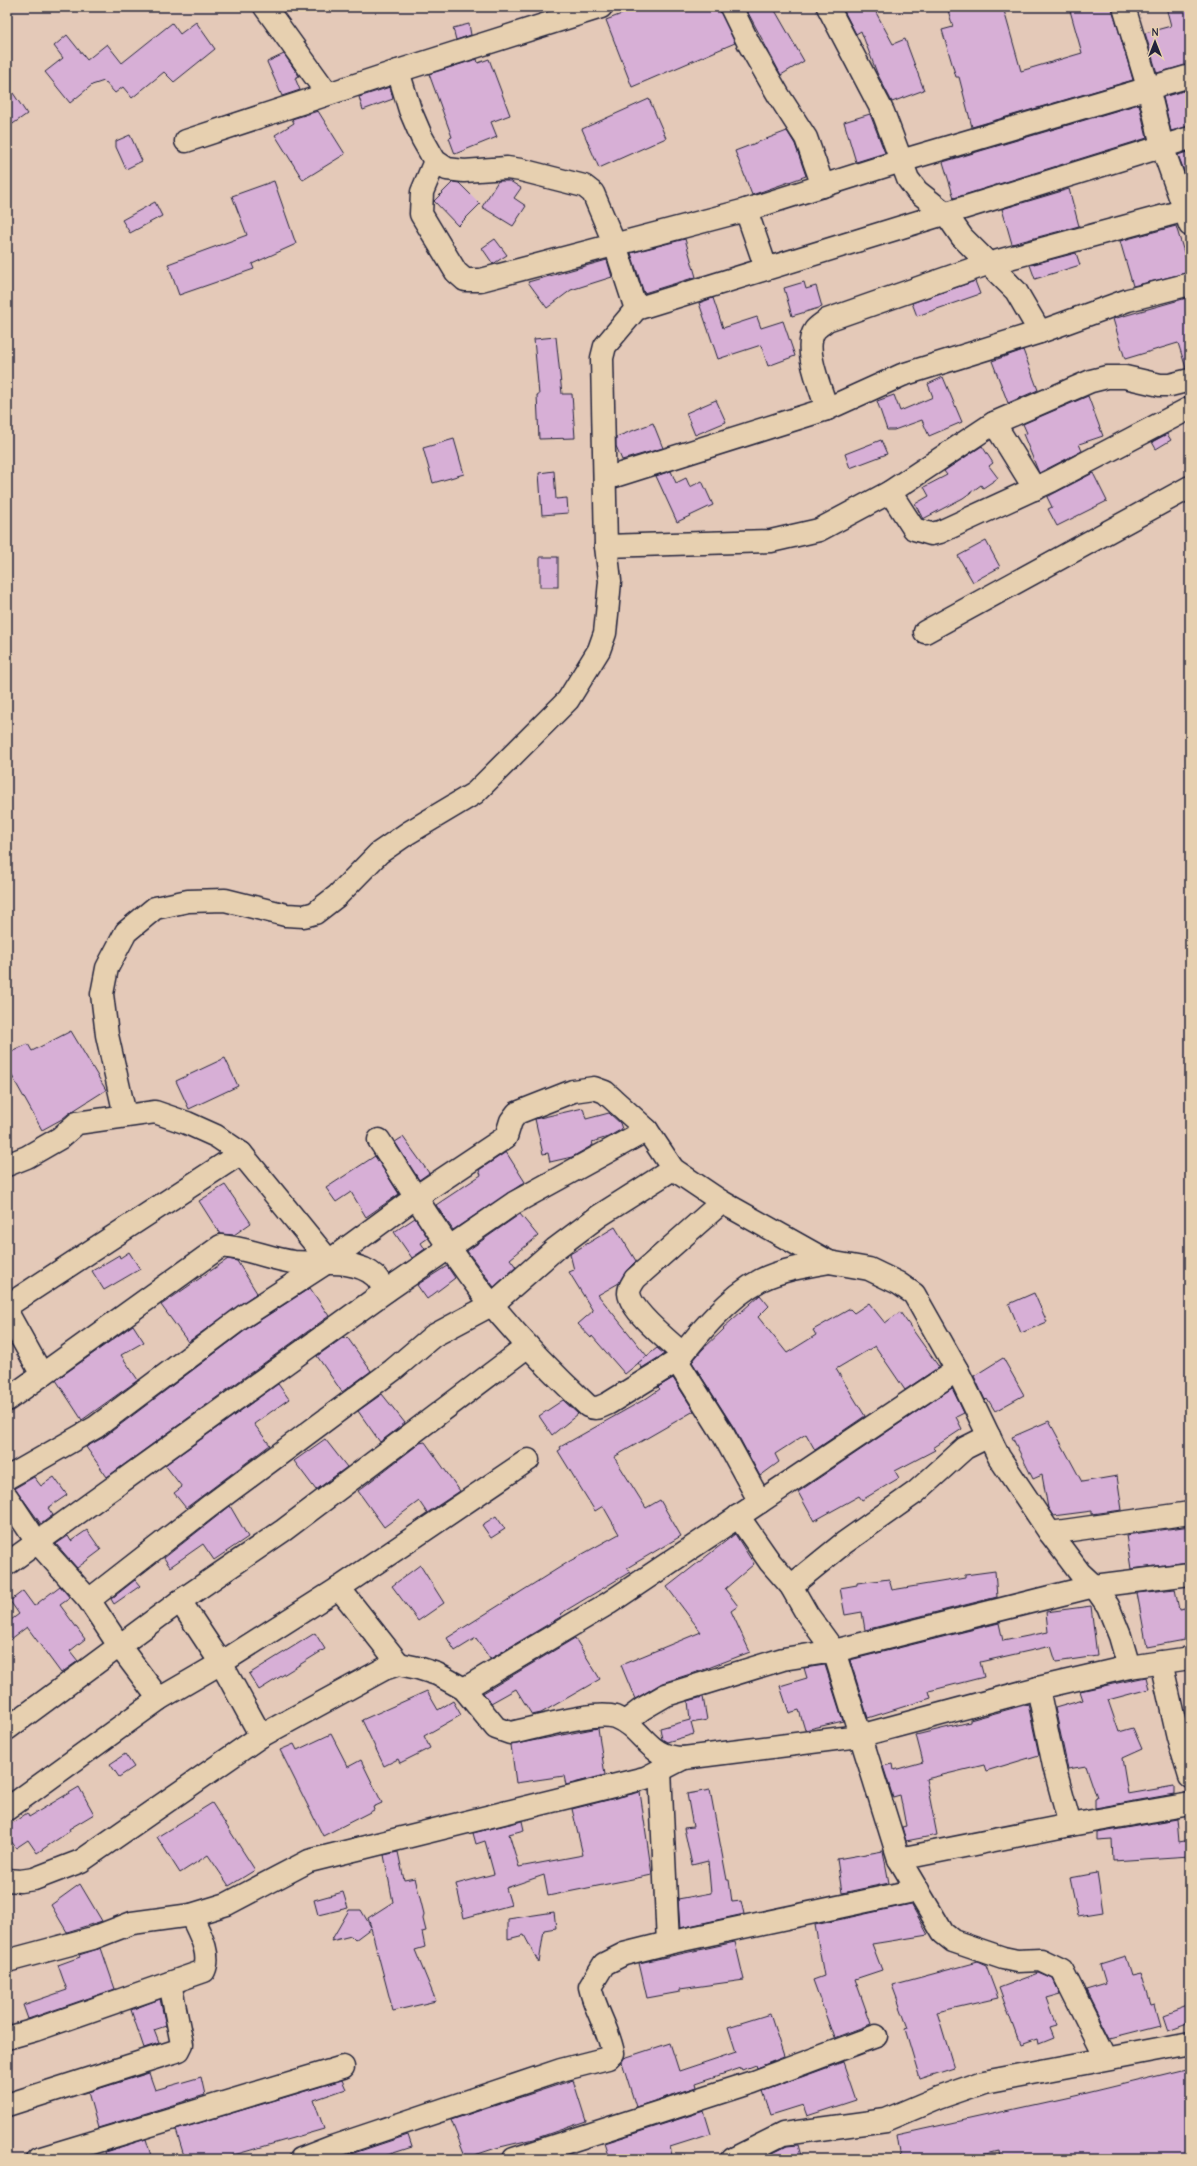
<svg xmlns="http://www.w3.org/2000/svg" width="1197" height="2166" font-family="'Comic Neue',sans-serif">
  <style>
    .building { fill: #d7afd6; stroke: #22223b }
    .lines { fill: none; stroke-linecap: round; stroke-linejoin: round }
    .minor-casing { stroke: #22223b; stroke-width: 25 }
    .minor { stroke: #e7d0b0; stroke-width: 22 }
  </style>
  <rect width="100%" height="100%" fill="#e4c9b8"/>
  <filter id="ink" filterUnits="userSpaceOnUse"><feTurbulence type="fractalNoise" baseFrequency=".025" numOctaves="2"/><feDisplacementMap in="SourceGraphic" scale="8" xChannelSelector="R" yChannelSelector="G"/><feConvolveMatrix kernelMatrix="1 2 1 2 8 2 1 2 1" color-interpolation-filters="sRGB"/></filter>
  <g filter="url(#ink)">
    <g class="building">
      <polygon points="640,7 719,7 735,43 632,87 606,20"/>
      <polygon points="745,7 773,7 804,61 781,75"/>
      <polygon points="842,7 873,7 893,44 905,39 924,90 892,102 877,73 861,31 856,34"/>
      <polygon points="947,7 1003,7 1021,71 1082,53 1069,7 1112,7 1133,80 972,127 959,77 956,77 942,30 953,27"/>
      <polygon points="1166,7 1190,7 1190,64 1157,73 1145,33 1171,26"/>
      <polygon points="196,22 215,49 174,82 164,72 132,98 123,87 115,93 104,81 92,85 70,103 45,72 63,58 54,46 67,35 87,60 107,44 122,63 172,23 180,34"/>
      <polygon points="469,24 471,35 456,40 453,28"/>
      <polygon points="284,54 299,76 295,78 300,90 282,96 267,62"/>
      <polygon points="477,59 478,63 489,59 510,115 491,122 497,137 455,154 449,138 452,137 429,74"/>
      <polygon points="7,84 27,114 7,128"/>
      <polygon points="390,87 393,99 363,110 359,97"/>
      <polygon points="1190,89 1190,126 1171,131 1163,97"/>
      <polygon points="649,99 666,138 599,168 582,129"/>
      <polygon points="1139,104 1147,138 954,198 943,162"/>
      <polygon points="318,111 345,154 303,180 275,135 294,123 292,119"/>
      <polygon points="870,114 885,153 856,162 844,122"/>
      <polygon points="787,131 795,144 806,176 752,195 735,151"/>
      <polygon points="130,135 142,161 126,169 116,147 116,141"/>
      <polygon points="1190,151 1190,183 1189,183 1178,155"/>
      <polygon points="274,181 296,244 252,264 254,269 179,295 168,264 247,235 232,196"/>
      <polygon points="498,181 510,181 521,188 514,198 526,206 513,226 482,207"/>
      <polygon points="453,182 459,183 480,204 458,226 434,201"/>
      <polygon points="1069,189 1079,226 1012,244 1002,209"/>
      <polygon points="155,202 162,216 130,233 122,220"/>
      <polygon points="1176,226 1190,272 1133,286 1120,241"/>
      <polygon points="495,239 507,255 493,264 482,248"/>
      <polygon points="685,239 696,277 644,293 631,253"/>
      <polygon points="1076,253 1080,265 1035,279 1030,265"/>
      <polygon points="607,260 612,277 571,290 547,308 528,282"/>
      <polygon points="975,281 980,294 917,316 912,303"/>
      <polygon points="804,282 806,289 816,286 822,307 792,316 784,288"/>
      <polygon points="1190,297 1190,368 1186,368 1178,343 1125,359 1113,319"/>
      <polygon points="713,298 723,328 757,317 761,328 783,321 795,356 768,366 761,345 718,359 699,303"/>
      <polygon points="556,337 562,394 572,394 575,438 539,439 537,395 539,395 534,339"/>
      <polygon points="1023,350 1038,390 1008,403 992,361"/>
      <polygon points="943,377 962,422 929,436 922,420 894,430 887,430 877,401 894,395 900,411 933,397 928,384"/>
      <polygon points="1088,396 1103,436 1079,444 1082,451 1039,473 1023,434 1027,433 1023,424"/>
      <polygon points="716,400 726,422 695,435 686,413"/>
      <polygon points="653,423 663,448 622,460 616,446 616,437"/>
      <polygon points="1167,434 1171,440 1156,449 1152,442"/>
      <polygon points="454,439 464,474 433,483 423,448"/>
      <polygon points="881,440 887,454 850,468 845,454"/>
      <polygon points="982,446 993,463 989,466 998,478 983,488 981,485 963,498 923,519 915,504 929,496 924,487 947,475 944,471"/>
      <polygon points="554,471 556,499 567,498 568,513 542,515 539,473"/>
      <polygon points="671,471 676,483 686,478 690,487 702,481 713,505 677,522 656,476"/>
      <polygon points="1093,473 1107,501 1057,526 1048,509 1052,507 1047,497"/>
      <polygon points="986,541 1000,567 973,582 958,556"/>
      <rect x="540" y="557" width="18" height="30"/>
      <polygon points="71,1031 106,1090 68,1114 62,1119 42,1130 7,1067 7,1054 28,1044 32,1051"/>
      <polygon points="225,1058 238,1086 189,1109 176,1081"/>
      <polygon points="583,1108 586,1119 609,1113 620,1123 622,1129 608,1137 592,1142 593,1145 572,1157 550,1162 548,1153 543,1154 535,1119"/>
      <polygon points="403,1137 429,1173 419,1180 395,1142"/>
      <polygon points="506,1152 525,1182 453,1230 436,1205 481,1175 479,1170"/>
      <polygon points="375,1156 399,1194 366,1217 351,1192 336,1202 326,1188"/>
      <polygon points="225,1185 251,1223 234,1235 220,1234 199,1201"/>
      <polygon points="520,1214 538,1236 510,1259 516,1267 494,1287 467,1251"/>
      <polygon points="415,1218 428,1238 421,1243 425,1249 412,1258 394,1232"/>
      <polygon points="615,1227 636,1261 627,1270 619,1283 598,1295 647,1356 625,1374 592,1336 591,1338 578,1324 593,1311 569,1272 574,1270 570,1254"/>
      <polygon points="129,1252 140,1269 104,1290 92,1271 119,1255 120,1258"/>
      <polygon points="228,1259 237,1261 257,1293 188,1342 161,1305"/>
      <polygon points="447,1266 455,1278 427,1299 417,1285"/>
      <polygon points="310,1288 329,1316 107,1477 86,1447 104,1437 251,1326"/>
      <polygon points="1034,1293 1047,1322 1021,1333 1009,1304"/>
      <polygon points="760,1295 769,1306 758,1317 787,1353 816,1335 813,1330 850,1309 854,1313 869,1303 885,1323 900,1312 939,1367 905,1390 875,1346 836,1369 865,1416 815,1450 806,1434 775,1454 779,1462 760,1476 734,1428 692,1362 702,1350 724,1329 723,1328"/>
      <polygon points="133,1325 144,1342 121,1355 138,1380 82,1420 56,1380"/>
      <polygon points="344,1337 345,1339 347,1337 371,1371 342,1392 317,1356"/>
      <polygon points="657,1348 664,1354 642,1368 638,1363"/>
      <polygon points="1003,1358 1024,1395 995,1411 987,1398 985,1400 974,1376"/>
      <polygon points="673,1378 694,1411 614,1457 646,1508 660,1500 681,1536 627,1568 630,1572 560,1614 562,1616 490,1659 476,1638 455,1651 447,1638 570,1561 619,1534 603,1506 595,1511 558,1451 561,1449 560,1447 647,1398 660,1389 658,1387"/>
      <polygon points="278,1384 289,1399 254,1424 270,1445 186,1508 174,1493 182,1487 165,1465"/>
      <polygon points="952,1388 964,1413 956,1417 962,1429 933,1448 935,1450 895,1471 899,1478 862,1500 859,1496 814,1521 798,1492"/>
      <polygon points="382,1394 405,1423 380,1442 358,1411"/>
      <polygon points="563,1400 578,1414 552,1435 539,1416"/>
      <polygon points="1049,1421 1082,1482 1117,1476 1122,1510 1092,1514 1092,1511 1053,1516 1048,1508 1042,1475 1033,1479 1012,1437"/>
      <polygon points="325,1439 347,1467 316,1490 294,1461"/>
      <polygon points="425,1442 460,1491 427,1513 419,1501 384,1527 358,1491 420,1443"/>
      <polygon points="34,1477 41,1486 54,1477 67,1495 48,1508 53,1515 41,1524 15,1488"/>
      <polygon points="230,1506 248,1537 214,1560 203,1544 170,1567 164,1558"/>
      <polygon points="496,1516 505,1529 491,1538 482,1525"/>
      <polygon points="1190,1526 1190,1562 1131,1569 1126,1535"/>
      <polygon points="87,1530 101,1550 77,1568 56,1544 68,1536 71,1541"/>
      <polygon points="735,1534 754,1564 725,1589 738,1606 731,1611 750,1652 703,1670 662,1683 635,1699 621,1665 701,1632 667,1587"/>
      <polygon points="420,1565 444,1603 418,1621 392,1586"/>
      <polygon points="995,1571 997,1597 865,1630 862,1612 845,1615 840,1588 857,1585 857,1583 889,1579 892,1590 965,1578 965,1575"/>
      <polygon points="135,1580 140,1586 114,1604 111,1599"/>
      <polygon points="60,1586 70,1598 60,1605 85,1639 70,1651 78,1661 61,1673 27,1627 7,1642 7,1623 19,1614 10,1601 23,1591 34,1606"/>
      <polygon points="1175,1589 1179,1610 1190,1608 1190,1639 1147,1647 1137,1593"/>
      <polygon points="1091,1606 1097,1656 1056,1662 1051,1646 980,1662 984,1677 929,1691 931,1698 868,1718 850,1660 999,1623 1003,1641 1048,1632 1046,1612"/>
      <polygon points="315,1633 325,1649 259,1690 249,1674"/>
      <polygon points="575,1638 600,1679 541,1713 532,1715 516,1689 491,1703 483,1693"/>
      <polygon points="825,1665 843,1721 805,1730 799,1710 789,1713 780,1686 807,1678 804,1668"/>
      <polygon points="1146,1677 1149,1689 1108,1700 1119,1732 1133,1728 1142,1749 1122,1758 1128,1794 1174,1786 1174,1794 1095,1808 1095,1799 1097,1798 1086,1766 1068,1769 1055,1708 1083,1700 1080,1691"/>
      <polygon points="427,1691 438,1710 453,1701 461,1715 424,1736 430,1748 400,1763 398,1759 384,1766 362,1720"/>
      <polygon points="703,1697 707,1720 691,1723 694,1734 667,1742 662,1739 660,1728 690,1720 688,1701"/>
      <polygon points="1028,1704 1039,1755 986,1771 984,1765 926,1779 937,1835 906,1841 902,1827 906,1826 900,1795 893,1797 883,1766 893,1764 894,1770 923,1762 916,1735 970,1722 970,1720"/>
      <polygon points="598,1728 605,1775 566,1785 564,1776 516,1783 511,1745"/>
      <polygon points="331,1734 348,1767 361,1760 382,1803 373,1807 374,1810 323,1836 280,1750 294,1744 297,1750"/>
      <polygon points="125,1754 134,1767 119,1777 110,1764"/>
      <polygon points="79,1787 94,1814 69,1829 70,1831 37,1853 28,1840 16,1848 7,1835 7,1827 27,1813 29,1817"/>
      <polygon points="710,1790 727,1880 729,1880 732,1902 741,1901 744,1914 680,1928 678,1899 711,1893 708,1861 692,1865 684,1828 693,1827 687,1794"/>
      <polygon points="640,1792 652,1875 548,1896 544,1875 506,1888 511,1905 464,1918 456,1884 494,1874 485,1841 476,1844 473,1833 522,1821 524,1830 509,1834 519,1867 583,1855 572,1809"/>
      <polygon points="212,1803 255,1870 229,1886 208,1855 180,1873 157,1837"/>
      <polygon points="1177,1819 1179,1842 1190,1840 1190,1856 1113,1861 1112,1839 1097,1840 1097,1833"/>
      <polygon points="883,1851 889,1883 842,1893 837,1859"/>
      <polygon points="398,1852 404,1880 415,1878 424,1914 423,1919 426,1931 422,1932 425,1947 415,1950 436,2001 393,2011 371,1928 355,1940 351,1936 331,1941 349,1910 361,1910 371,1927 368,1918 393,1902 384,1855"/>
      <polygon points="1097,1873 1103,1912 1078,1916 1070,1878"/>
      <polygon points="80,1884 102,1921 67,1932 51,1905"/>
      <polygon points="343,1892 348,1908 318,1915 314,1900"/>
      <polygon points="911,1904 928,1935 872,1944 882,1970 855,1979 871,2024 834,2038 813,1980 824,1976 815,1925"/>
      <polygon points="554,1912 556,1928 544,1930 539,1963 524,1935 508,1939 508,1919"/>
      <polygon points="735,1942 744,1980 680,1989 680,1992 647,1998 639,1963"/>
      <polygon points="101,1948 115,1989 28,2019 23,2005 67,1990 58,1965 80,1957 79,1955"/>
      <polygon points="1126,1956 1132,1975 1141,1973 1151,2005 1155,2004 1161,2025 1110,2038 1086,1990 1106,1984 1100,1964"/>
      <polygon points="977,1962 986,1966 998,1998 937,2012 954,2068 920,2079 905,2029 908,2028 892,1985"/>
      <polygon points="1039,1973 1053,1979 1060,1994 1046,1998 1056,2026 1049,2028 1053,2038 1038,2044 1037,2039 1020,2045 999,1988"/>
      <polygon points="160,1999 166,2026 154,2030 159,2043 144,2048 131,2010"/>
      <polygon points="1190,2005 1190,2022 1168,2030 1163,2015"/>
      <polygon points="770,2014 784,2057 756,2068 755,2065 742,2070 741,2068 696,2083 697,2087 636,2107 622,2062 624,2058 670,2043 679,2071 736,2052 728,2027"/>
      <polygon points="843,2062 856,2100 807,2116 803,2105 771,2115 763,2091"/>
      <polygon points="1190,2068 1190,2155 1179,2159 1000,2159 999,2151 966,2159 901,2159 897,2135 1083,2094"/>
      <polygon points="149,2073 155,2090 201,2077 205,2095 98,2128 88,2092"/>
      <polygon points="342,2080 346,2089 314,2100 324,2129 220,2159 185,2159 176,2130"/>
      <polygon points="573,2080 586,2121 534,2139 496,2148 466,2158 451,2120"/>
      <polygon points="704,2111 711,2134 670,2147 673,2159 610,2159 605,2143"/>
      <polygon points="408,2135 412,2147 375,2159 336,2159"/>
      <polygon points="146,2139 152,2159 107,2159 105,2152"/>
      <polygon points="798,2145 802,2159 775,2159 773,2153 787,2146"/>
    </g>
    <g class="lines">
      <defs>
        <g id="minor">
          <polyline points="265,7 327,93"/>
          <polyline points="731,7 749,44 779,96 806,138 823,186"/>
          <polyline points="828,7 883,112 908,179 917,191 946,214 962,237 1016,291 1040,332"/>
          <polyline points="1124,7 1148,87 1162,146 1190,225"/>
          <polyline points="398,71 410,110 422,138 435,161 447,169 464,171 507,168 521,170 584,186 593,193 615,245 636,309"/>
          <polyline points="186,141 398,71 601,7"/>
          <polyline points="435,161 422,192 421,214 456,272 465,280 481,280 746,210 901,161 1190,76"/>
          <polyline points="746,210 766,268"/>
          <polyline points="827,409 902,375 1040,332 1128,300 1190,284"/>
          <polyline points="994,423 1035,489"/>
          <path d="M605,479L827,409C821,389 802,348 815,330C818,326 824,323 827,320L987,264L1190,209"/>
          <polyline points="890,492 914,529 931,534 940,532 1051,481 1190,408"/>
          <polyline points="606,546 771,541 819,530 890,492 994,423 1091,381 1107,377 1125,377 1160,385 1170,385 1190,380"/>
          <polyline points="925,632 1190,487"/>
          <polyline points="125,1115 107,1035 102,994 107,968 126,932 155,908 188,901 225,900 286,915 304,916 315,913 337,896 379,853 408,833 475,793 568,700 599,650 605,633 607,614 610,581 606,546 602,358 605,346 636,309 1190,138"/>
          <path d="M379,1140C412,1191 444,1243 481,1291C513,1332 550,1371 588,1406C596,1410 601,1407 609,1403L677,1361"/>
          <polyline points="7,1165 27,1157 60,1138 77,1123 155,1112 187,1123 216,1136 241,1153 329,1261"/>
          <polyline points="7,1306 241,1153"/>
          <polyline points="7,1312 42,1375"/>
          <path d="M683,1354C669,1341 631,1312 629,1293C629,1287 633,1283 635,1279L722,1202"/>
          <path d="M7,1400L221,1246C248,1248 270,1259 294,1262C317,1264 355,1258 375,1276C379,1280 382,1286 386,1291"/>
          <polyline points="7,1478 96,1427 244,1316 329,1261 416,1197 506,1137 511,1121 517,1113 573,1091 594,1088 605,1092 647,1130 673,1169 722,1202 829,1262 869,1269 898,1283 914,1294 957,1370 999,1457 1050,1533 1080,1573 1094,1586 1108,1606 1120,1636 1129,1667"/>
          <polyline points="7,1497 37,1542 89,1600 120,1647 159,1699"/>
          <path d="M760,1502L723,1434L677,1361C699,1333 728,1297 761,1280C781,1270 806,1266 829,1262"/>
          <polyline points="738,1516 770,1562 791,1586 807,1614 834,1651 899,1859 943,1933 953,1941 1003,1958 1017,1961 1041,1960 1062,1970 1106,2058"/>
          <polyline points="1050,1533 1190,1513"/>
          <polyline points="7,1564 386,1291 514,1203 647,1130"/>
          <polyline points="791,1586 844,1543 916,1492 965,1448 989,1436"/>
          <polyline points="339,1588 399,1664"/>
          <polyline points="89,1600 211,1505 393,1370 433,1336 493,1304 555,1249 599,1216 673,1169"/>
          <polyline points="180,1601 221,1663 261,1736"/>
          <polyline points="1161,1662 1178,1737 1190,1777"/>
          <polyline points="1038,1688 1054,1766 1070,1825"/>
          <polyline points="464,1689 609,1603 957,1370"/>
          <polyline points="625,1722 642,1709 666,1695 783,1659 834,1651 1094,1586 1190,1574"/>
          <polyline points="7,1729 180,1601 284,1530 528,1346"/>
          <polyline points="660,1770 668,1943"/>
          <polyline points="7,1809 159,1699 221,1663 339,1588 528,1460"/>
          <polyline points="899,1859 1070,1825 1190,1804"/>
          <path d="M7,1880L20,1881L34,1879L81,1861L261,1736L384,1669L399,1664L418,1668L437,1674L464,1689L496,1728L510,1733C533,1729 595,1710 615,1717C645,1729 646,1758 684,1758L859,1736L1038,1688L1129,1667L1190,1658"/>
          <polyline points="7,1961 93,1938 132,1923 191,1915 227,1904 309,1861 645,1778 684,1758"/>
          <path d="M7,2038L35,2030L204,1971C212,1953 198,1931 191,1915"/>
          <polyline points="7,2105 179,2050 182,2044 170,1983"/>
          <polyline points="38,2159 343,2067"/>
          <path d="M301,2159L332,2147L561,2070L608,2058L613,2053C609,2030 595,2010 590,1987L604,1964L624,1954L668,1943L918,1890"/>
          <polyline points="514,2159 753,2082 876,2036"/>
          <polyline points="733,2159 783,2134 886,2120 938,2098 984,2082 1190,2043"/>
        </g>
      </defs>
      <use href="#minor" class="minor-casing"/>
      <use href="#minor" class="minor"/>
    </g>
  </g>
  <rect width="1197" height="2166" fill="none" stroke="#e7d0b0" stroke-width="24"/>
  <rect x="12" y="12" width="1173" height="2142" fill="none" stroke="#22223b" stroke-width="1.5" filter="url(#ink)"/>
  <g transform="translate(1155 42)" stroke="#e7d0b0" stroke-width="3" paint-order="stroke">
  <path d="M0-3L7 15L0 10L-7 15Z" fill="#22223b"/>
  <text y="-6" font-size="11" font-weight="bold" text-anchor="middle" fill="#22223b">N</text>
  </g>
</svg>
